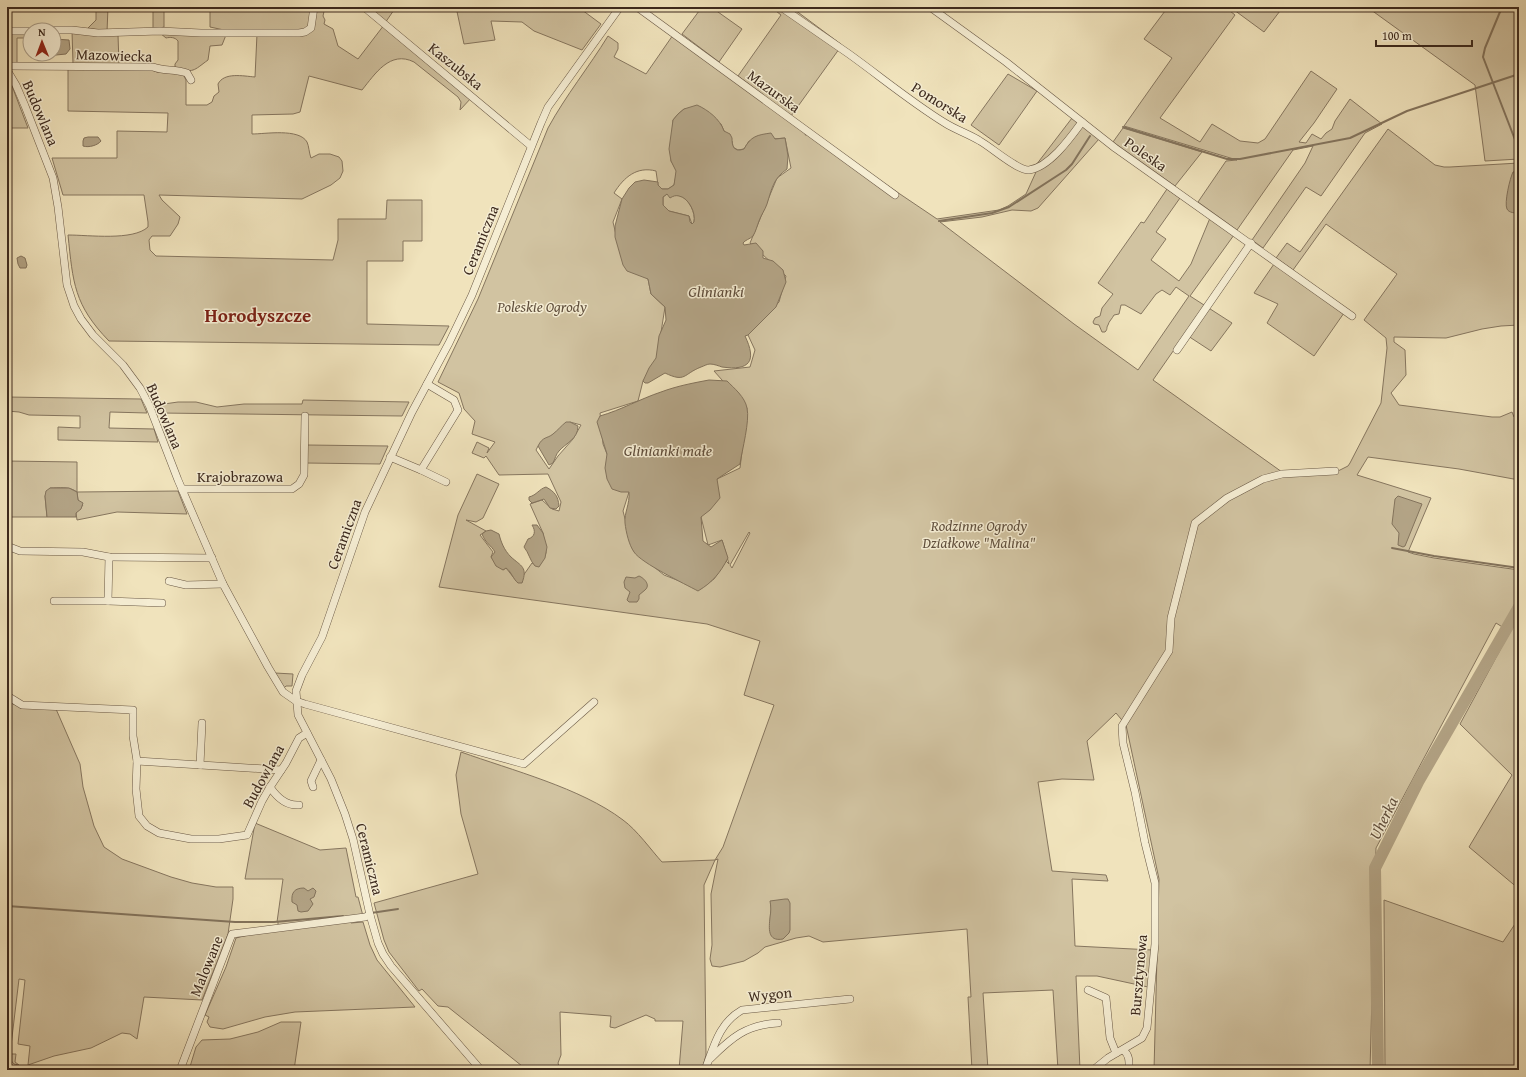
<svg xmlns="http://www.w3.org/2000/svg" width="1526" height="1077" font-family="'Gentium Book Plus',serif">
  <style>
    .green { fill: #d1c3a1; stroke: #86765f; fill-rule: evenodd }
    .water { fill: #b3a486; stroke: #83735c; fill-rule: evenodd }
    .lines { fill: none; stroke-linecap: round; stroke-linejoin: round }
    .stream { stroke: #83735c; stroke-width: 2 }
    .river { stroke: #b3a486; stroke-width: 12 }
    .minor-casing { stroke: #695845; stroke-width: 8 }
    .minor { stroke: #f5edd3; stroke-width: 7 }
    .labels { text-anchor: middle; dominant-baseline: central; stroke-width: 3; stroke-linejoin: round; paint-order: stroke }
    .street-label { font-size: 15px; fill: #3c291d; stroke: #f5edd3 }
    .park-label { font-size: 15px; font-style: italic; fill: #61503e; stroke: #f5edd3 }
    .water-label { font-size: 16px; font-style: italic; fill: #604e3c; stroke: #f5edd3 }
    .district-label { font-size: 19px; font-weight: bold; fill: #7a1f14; stroke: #f5edd3 }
  </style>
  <rect width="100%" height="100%" fill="#f0e3bc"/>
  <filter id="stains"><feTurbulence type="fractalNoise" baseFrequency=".005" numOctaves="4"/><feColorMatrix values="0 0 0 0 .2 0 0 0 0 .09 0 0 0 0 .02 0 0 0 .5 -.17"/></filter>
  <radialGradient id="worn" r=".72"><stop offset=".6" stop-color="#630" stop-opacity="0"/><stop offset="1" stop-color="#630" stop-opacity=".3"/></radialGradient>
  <g class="green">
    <polygon points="96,7 108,7 107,32 88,28 96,20"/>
    <polygon points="153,7 164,7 164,27 153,30"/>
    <polygon points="210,7 313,7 312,19 307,30 224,30 210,27"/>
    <path d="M316,7H325L323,16L325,20L324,24L333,29L338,46L358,59L384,25L472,97L460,110L461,102L458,97L414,62C390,50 375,74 362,90L309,76L300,112L293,114L252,115V134C265,134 299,128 307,142C309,146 309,153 311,158L319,154H330L339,157L342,161L343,171L340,178L331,185L302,199L159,195L162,200L180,217L178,224L170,236H152L149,240L150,250L156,256L333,260L338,240V219H386L387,200H422V241H403V261H367V324L449,326L439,345L109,341C74,305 73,283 68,235C89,235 133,241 148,227V222L144,195H63L52,158H117V131L167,132L168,113L68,111V69H150L157,72L183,74L186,80V105H207L212,102L214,96L219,92L218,84C224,72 243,76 255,77L257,34H306Z"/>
    <polygon points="367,7 396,7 385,23"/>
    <polygon points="456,7 578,7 601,24 582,50 534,31 522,22 491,21 495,40 464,44"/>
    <polygon points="702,7 711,7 742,29 719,62 682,34"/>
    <polygon points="771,7 791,7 842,45 791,116 738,76 781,15"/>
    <polygon points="1168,7 1225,7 1235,15 1160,118 1200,142 1212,124 1240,141 1258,143 1265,139 1311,71 1337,89 1314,123 1299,142 1306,143 1312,134 1321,139 1326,133 1332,129 1335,121 1350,99 1382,124 1365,133 1321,196 1306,187 1263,248 1252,240 1305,163 1313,146 1293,150 1237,230 1198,202 1226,161 1237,160 1124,126 1172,58 1144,39"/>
    <polygon points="1230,7 1283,7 1264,32"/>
    <polygon points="1367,7 1519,7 1519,159 1485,161 1475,85"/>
    <polygon points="72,31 118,35 119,64 73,64"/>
    <polygon points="30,33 30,38 17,38 17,64 11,64 9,36 13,34"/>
    <path d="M160,33L226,35L222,45L210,46L208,60C193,71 194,73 175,68V64L178,60V41C175,37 170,37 166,38Z"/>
    <path d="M673,35L806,133L805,135L811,134L937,219L999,210L1008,206L1026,194L1036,172L1033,169L1072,118L1099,139L1038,208L1031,211L1012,210L982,217L940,222L1074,324L1138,370L1189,296L1176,287L1170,295L1162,290L1156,294L1141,314L1125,305H1121L1119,314L1114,315C1112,319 1109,321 1108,325C1106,328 1108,329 1105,332H1102L1099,325L1094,324L1093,322L1095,318L1100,316L1102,308L1113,294L1098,283L1141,222L1144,223L1167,189L1180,198L1156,232L1166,239L1151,260L1179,281L1191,264L1210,218L1234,235L1190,296L1232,323L1211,351L1185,334L1153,380L1282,472H1336L1348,466L1350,463L1381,403L1387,348L1386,338L1364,320L1397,274L1326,224L1293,270L1276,258L1287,243L1300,252L1388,129L1435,165L1444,167H1450L1519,163V325L1501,326L1482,329L1446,338L1394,337V342L1405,350L1406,375L1391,393L1399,405L1492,417H1500L1512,412L1514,417L1519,420V480L1459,469L1368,457L1357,475L1431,498L1408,552L1414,554L1434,558L1519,570V601L1504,628L1496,623L1376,848L1370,1070H1154L1159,879L1126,725L1116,713L1087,741L1094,780L1062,779L1038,782L1052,871L1106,875L1108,881L1072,879L1075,946L1152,950L1148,987L1097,976H1076L1080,1070H1058L1053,990L983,993L988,1070H972L968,997H971L967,929L823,942L809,936L796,938L765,947L758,953L744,961L720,967L712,966L710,959L712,945L711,894L718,859L715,860L704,885L706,1055L702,1070H679L683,1021H655V1019L646,1015L615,1028L610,1027L611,1016L560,1012L561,1055L558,1063L560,1070H527L448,1007L438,1006L422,989L419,991L389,952L384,940L374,903L478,874L461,814L456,775L461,752C511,770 581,788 623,820C637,830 651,850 662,862L715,860L723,847L774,705L744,695L760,641L707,624L439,587L458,515L477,474L499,484L483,518L476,522L466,520L486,531L480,535L493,552L491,557L503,570L506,568L518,583L532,563L539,566L546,553L543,533L530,504L542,500L552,509L559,511L561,502L548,474L499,475L486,456L484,458L472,453L477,442L489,448L487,453L495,442L472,434L475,421L464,409L459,393L438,382L478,299L548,128C566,95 589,67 608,36L618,43V49L614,57L646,74ZM684,109L721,124L724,131L732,141L733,147L738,150L744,149L749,141L785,138L791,168L777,178L750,243L786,276L779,302L748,335L755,350L750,367L714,371L747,408L740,468L717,479L701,517L708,545L722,540L729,564L726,561L714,579L700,589L664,575L633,550L623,511L629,492L607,454L603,444L600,413L638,401L643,381L656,364L665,307L651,294L648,279L621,256L613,222L622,199L614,193C624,177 637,166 656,171L658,185L662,189H668L674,185L677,171L671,161L673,120L678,114ZM570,422L581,425L573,439L558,456L549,469L536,450L538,446ZM749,532L750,533L732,568L730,565Z"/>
    <polygon points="1008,74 1037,91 999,145 971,125"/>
    <polygon points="10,86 12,86 28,128 7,128 7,87"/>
    <polygon points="1123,128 1202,152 1175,186 1113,142"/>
    <path d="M667,194C671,195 677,194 681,196C689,200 696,213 694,222L692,224L689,216L669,211L663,205V197Z"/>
    <polygon points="1274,264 1344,313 1314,356 1267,323 1278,304 1254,293"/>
    <polygon points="7,397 141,399 147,413 110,412 109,428 154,429 158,442 58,440 58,427 80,428 80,416 29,415 19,412 7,411"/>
    <polygon points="303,400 409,402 402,416 160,413 157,405 178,402 196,402 217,407 244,404 302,404"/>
    <polygon points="307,445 388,446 380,464 306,463"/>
    <path d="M7,461L77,462V492L178,491L187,514L117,512L77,520L76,513L83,505L78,500L77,492C69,486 59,488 50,488L45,496L47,517H7Z"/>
    <polygon points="1519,617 1519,889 1469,847 1512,775 1460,724 1505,641"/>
    <polygon points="275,673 293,674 292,686 286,686 284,688"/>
    <polygon points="7,702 20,706 56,709 80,764 83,787 94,826 104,847 122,859 171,877 192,883 216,887 233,887 233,899 228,934 202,1000 144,997 137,1039 130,1034 122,1033 91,1048 54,1056 28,1065 30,1046 18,1044 25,980 19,979 10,1054 16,1054 15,1062 19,1065 14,1064 7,1056"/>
    <polygon points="255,823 320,850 346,848 356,897 358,897 363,916 278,926 278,922 277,922 283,879 245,879"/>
    <polygon points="1384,900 1503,942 1519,918 1519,1070 1385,1070"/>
    <polygon points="350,921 351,923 363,922 370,945 377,960 415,1007 295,1012 265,1017 223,1029 210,1027 207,1022 209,1017 205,1015 226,967 236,938 256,933"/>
    <polygon points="281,1022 301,1022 294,1070 189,1070 196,1047 202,1040 230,1039 258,1032"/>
  </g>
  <g class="water">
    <polygon points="54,39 69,40 70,49 66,54 56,55 48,54 54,54"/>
    <path d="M697,105C708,110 720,119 724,131L730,134L732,138C732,145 733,153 744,149C751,136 757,135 771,133L775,139L785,138L788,156L787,169C773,179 772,188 767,204C765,210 761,215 759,221C757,226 756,231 753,236C750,239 745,240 743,243L744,245L756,243L763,251V258L773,261L783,270L786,282L776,307L748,335L745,336C757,361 750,371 722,367C719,366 714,364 710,364C707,364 704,366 701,367C683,374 686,383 665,373L648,383H645L643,381L649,368L656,358L659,336L666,320L665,307L651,294L648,279L627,271L623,265L615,237V226L622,199L629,188L635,182L644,180L658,182V185L662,189H668L674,185L676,171L671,161L669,149L673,120L678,114L684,109ZM667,194L670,198C673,196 676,195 679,196C689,198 696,213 694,222L692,224L690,222L689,216L669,211L663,205V197Z"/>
    <path d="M88,137H98L101,141C98,145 89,148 83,146V141L84,138Z"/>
    <path d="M1519,171V213C1515,213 1509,213 1507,209C1504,203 1510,178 1513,172Z"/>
    <polygon points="21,256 25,258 27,265 26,268 20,268 18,264 17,258"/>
    <path d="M709,380L727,381C734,388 745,397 747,408C750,421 742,450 740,464L717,479L720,498L710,510L701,517L703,541L711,547L722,540L728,558C720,573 713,582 698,591C685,584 641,563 634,552C629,545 626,532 625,523C624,513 630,504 629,492H621L612,489L607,479L605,468L607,454L597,422L600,416C621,410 640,399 661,392C677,386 693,383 709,380Z"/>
    <path d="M566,422H570L578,426C578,439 566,443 559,451C556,454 555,459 553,463L549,465L538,446C543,436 547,439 553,434C558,430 561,426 566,422Z"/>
    <path d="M546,487C555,492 558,496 559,506L556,509L550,508L544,499L532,503L529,500V497C537,495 539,489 546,487Z"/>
    <polygon points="69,488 77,492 78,500 83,503 81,509 76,513 76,517 47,517 45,496 46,491 50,488"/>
    <polygon points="1398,496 1422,504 1405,546 1403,547 1398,545 1399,533 1392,524 1395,499"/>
    <path d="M532,525H537L543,533L547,547L545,558L539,567L535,566C530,561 529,553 524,547L528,539C535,537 536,531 532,525Z"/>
    <path d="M491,530L499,534C501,542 504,550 511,557C521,566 528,567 522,583H518C513,579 511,571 506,568L503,570L496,566L491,557L495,552C491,545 486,544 482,534L486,531Z"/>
    <path d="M639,576C644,578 651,585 645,590C643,592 641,593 639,595V599L637,602H629L627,600L630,592L625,588L624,582L626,577L635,578Z"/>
    <path d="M304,888L308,891L313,888L316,891L314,897L310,899L313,904L308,911L301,912L298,911L297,905L292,902C291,892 295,888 304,888Z"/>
    <path d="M785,899H788L790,903V930L789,933L783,939C767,942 769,928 770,917C771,912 771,906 770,901Z"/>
  </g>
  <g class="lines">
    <g class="stream">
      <polyline points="1502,7 1485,48 1483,57 1519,150"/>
      <polyline points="1123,127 1227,159 1240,159 1350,138 1407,111 1519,74"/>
      <polyline points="939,221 992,213 1009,207 1066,170 1072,164 1090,136"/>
      <polyline points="1392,548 1434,556 1519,568"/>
      <polyline points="7,906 235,922 274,922 343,916"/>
      <polyline points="371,913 398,909"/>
    </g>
    <polyline class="river" points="1378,1070 1375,868 1418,782 1519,607"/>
    <defs>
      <g id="minor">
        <polyline points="364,7 531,146"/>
        <polyline points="637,7 895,195"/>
        <path d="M781,7C804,23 826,38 849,54C881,77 911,102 945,123C956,130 969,134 980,141C991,147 1018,171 1029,170C1050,167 1071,137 1082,122"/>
        <polyline points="930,7 1006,62 1115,148 1352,316"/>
        <polyline points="54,30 72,30 98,33 160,31 201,33 299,33 305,32 311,28 314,7"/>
        <polyline points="7,31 30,31"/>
        <path d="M7,66L153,67C163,71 175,69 187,73L191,80"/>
        <polyline points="7,70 16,85 25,106 53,178 58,207 67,285 74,306 81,319 93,335 123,365 140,388 149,405 178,480 223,584 268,667 283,692 296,701 305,704 524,764 594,702"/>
        <polyline points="1177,350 1251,243"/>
        <polyline points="390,457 421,470 458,410 454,400 427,384"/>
        <polyline points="421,470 446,482"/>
        <polyline points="182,489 292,489 299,484 304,475 305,416"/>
        <polyline points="7,546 20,551 83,552 109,557 212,558"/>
        <polyline points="169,581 186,585 223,584"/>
        <polyline points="54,601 108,601 162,603"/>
        <polyline points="108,601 109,557"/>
        <polyline points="9,697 22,705 133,710 133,736 137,761 136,789 139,816 147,826 159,833 191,839 219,839 247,835 262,801 270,787 286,763 299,738 307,733"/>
        <polyline points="137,761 281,770"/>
        <polyline points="200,765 202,723"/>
        <path d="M270,787C276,796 286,806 299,805"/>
        <polyline points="313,787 311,781 321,760"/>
        <polyline points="1088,990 1106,998 1110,1038 1116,1053"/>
        <path d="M1123,1050C1130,1055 1129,1062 1129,1070"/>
        <path d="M710,1059C732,1037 746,1025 778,1023"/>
        <polyline points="180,1070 232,934 365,917 370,915"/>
        <polyline points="481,1070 391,966 383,954 378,943 370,915 353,839 345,814 331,779 298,715 296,691 302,675 322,637 365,512 412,412 449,343 472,295 541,123 548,107 620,7"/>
        <path d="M705,1070C714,1046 719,1023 742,1010L850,999"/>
        <polyline points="1093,1070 1108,1058 1142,1038 1147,1028 1155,944 1155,883 1145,843 1135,792 1123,743 1122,726 1169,651 1171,618 1195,523 1227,498 1263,479 1282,474 1335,471"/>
      </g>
    </defs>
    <use href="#minor" class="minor-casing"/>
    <use href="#minor" class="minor"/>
  </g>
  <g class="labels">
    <g class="street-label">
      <text transform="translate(114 55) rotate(2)">Mazowiecka</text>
      <text transform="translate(456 66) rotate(39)">Kaszubska</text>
      <text transform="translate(774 91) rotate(36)">Mazurska</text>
      <text transform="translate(940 102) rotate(32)">Pomorska</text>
      <text transform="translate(41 113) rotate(67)">Budowlana</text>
      <text transform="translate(1146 154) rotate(35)">Poleska</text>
      <text transform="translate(480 240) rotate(-68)">Ceramiczna</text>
      <text transform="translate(165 416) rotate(67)">Budowlana</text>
      <text x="240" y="476">Krajobrazowa</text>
      <text transform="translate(344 534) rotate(-70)">Ceramiczna</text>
      <text transform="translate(263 776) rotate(-61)">Budowlana</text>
      <text transform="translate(370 859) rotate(76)">Ceramiczna</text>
      <text transform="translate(206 966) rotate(-68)">Malowane</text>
      <text transform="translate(1138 975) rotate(-85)">Bursztynowa</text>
      <text transform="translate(770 994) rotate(-6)">Wygon</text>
    </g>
    <g class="park-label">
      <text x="542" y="306">Poleskie Ogrody</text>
      <text x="979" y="525">Rodzinne Ogrody<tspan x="979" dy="17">Działkowe "Malina"</tspan></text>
    </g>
    <g class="water-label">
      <text x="716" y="291">Glinianki</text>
      <text x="668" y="450">Glinianki małe</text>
      <text transform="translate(1383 818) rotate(-64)">Uherka</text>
    </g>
    <g class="district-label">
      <text x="258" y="315">Horodyszcze</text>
    </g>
  </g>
  <rect width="1526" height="1077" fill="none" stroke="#f0e3bc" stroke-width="24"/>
  <rect x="8" y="8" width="1510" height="1061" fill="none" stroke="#3c291d" stroke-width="2"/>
  <rect x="12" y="12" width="1502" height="1053" fill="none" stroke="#3c291d"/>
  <g transform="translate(42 42) rotate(359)"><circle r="19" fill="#f5edd3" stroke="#ab9f8a"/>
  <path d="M0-3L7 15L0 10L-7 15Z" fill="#8f2418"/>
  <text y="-6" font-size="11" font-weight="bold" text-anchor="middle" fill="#3c291d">N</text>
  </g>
  <path d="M1376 40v6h96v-6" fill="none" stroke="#3c291d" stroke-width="2"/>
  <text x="1382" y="40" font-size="12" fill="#3c291d" stroke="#f5edd3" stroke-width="3" paint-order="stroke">100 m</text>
  <rect width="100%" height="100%" filter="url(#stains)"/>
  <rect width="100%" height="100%" fill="url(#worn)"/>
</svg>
